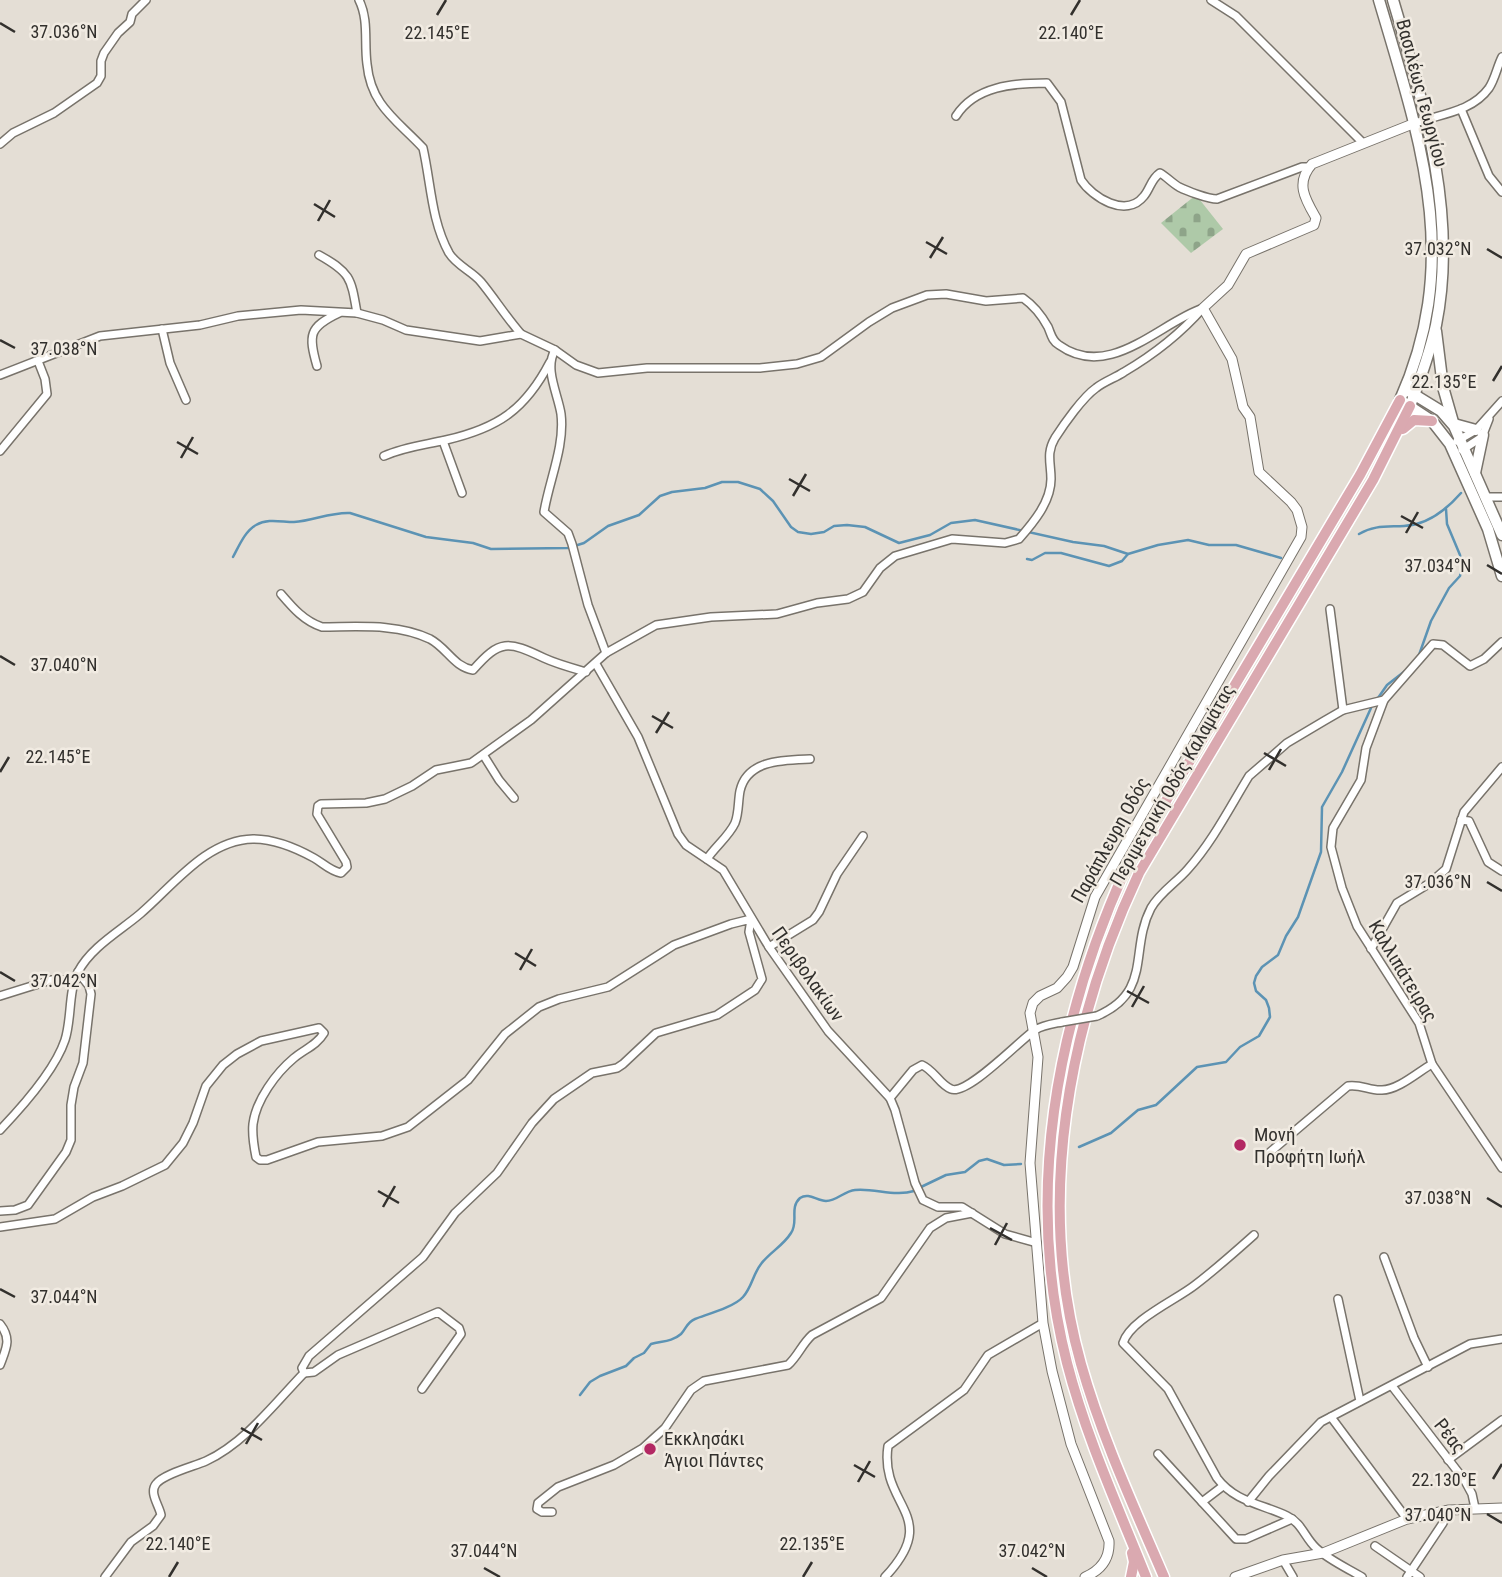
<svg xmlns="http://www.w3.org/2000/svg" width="1502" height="1577" font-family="'Roboto Condensed',sans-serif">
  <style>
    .cemetery { fill: url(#cemetery-stones) }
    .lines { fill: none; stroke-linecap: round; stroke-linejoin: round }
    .stream { stroke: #5c93b4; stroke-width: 2.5 }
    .minor-casing { stroke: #78736b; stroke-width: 10 }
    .tertiary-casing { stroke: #78736b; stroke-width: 11 }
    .secondary-casing { stroke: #78736b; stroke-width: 13 }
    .primary-casing { stroke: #fff; stroke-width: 13 }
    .minor { stroke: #fff; stroke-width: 7 }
    .tertiary { stroke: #fff; stroke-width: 9 }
    .secondary { stroke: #fff; stroke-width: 10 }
    .primary { stroke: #daa9b0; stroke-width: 10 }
    .minor-bridge-casing { stroke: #78736b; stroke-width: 10; stroke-linecap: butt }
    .minor-bridge { stroke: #fff; stroke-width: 7 }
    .ticks { fill: none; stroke: #32302d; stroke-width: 2.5 }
    .poi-dot { fill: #b32863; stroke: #f1ebe2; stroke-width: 2.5 }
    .labels { text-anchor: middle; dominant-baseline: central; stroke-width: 5; stroke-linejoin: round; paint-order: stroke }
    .street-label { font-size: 19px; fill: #32302d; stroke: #f1ebe2 }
    .poi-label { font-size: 19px; fill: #32302d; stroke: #f1ebe2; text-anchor: start }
    .ticks-label { font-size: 18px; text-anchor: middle; fill: #32302d; stroke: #f1ebe2; stroke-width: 5; stroke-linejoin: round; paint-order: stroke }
  </style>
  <defs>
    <pattern id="cemetery-stones" width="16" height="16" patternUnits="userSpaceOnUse" patternTransform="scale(1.75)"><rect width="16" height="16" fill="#aec9a8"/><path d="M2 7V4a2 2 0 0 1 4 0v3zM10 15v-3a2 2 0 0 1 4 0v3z" fill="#8ea489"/></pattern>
  </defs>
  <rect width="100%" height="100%" fill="#e4ded5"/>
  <polygon class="cemetery" points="1196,195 1223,229 1191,253 1161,223"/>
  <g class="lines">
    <g class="stream">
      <path d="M1359,534C1374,525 1387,527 1404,526C1427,525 1447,509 1461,493"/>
      <path d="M233,557C239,546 245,531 256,525C268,518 281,522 294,522C313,521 330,512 350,513L426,537L473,543L491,549L568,548L584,543L608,526L639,515L660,496L672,492L705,488L722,482H738L760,489L773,501L791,527L798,532L811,534L824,532L834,526L847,525L865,527L899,543L930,535L951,523L975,520L1073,542L1104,546L1128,554L1158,545L1188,540L1209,545H1236L1281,558"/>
      <polyline points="1027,559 1032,560 1045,553 1061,553 1109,566 1122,561 1128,554"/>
      <polyline points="1419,655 1431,621 1449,588 1460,576 1462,566 1460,555 1447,524 1446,509"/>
      <polyline points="1378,698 1387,685 1405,671"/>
      <polyline points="1079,1147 1111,1133 1138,1110 1156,1105 1197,1067 1226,1062 1240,1047 1259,1036 1270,1017 1269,1008 1266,1000 1256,991 1254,983 1256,976 1262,967 1278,955 1286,936 1298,917 1321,852 1322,807 1342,772 1371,708"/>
      <polyline points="921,1187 946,1175 965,1172 979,1161 987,1159 1004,1165 1021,1164"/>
      <path d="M580,1395L590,1382L600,1376L626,1366L634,1358L644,1353L651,1344C661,1341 672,1342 681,1334C686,1329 687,1322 695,1319C708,1314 734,1307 743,1297C752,1287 753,1274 761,1264C770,1252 783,1246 791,1233C799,1222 789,1208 800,1198C809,1192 817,1201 826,1201C837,1201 844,1191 855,1190C875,1188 895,1197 914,1191"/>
    </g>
    <defs>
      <g id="minor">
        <path d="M359,0C369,20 364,42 367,64C371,106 397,120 423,148C431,183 431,220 449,253C457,266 472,271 481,282C495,299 506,317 521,334"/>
        <polyline points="1211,0 1236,16 1363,143"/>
        <polyline points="1461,109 1489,176 1502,192"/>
        <path d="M956,116C975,86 1014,83 1047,83L1061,102L1081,180C1092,197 1126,219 1144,196C1150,189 1151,179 1160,173C1167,177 1172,183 1179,187C1187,191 1208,199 1217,199L1302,167H1309"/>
        <path d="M1415,123C1440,114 1472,112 1489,88C1495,79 1497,67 1502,57"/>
        <polyline points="0,144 13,133 54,113 97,83 101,76 101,61 104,53 118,33 130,22 132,14 146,0"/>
        <path d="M319,255C351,273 351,278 357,313"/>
        <polyline points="162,329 170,363 186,400"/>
        <path d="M555,350C544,369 558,394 561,414C565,446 549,481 544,512L568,533L572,544L588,605L606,653"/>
        <path d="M317,366C308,335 309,327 339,313"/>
        <path d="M0,375L100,336L200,325L238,316L301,310L357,313L383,320L406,330L480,341L521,334L555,350L576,365L598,373L647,368H760L797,364L821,357L869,322L892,308L927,295L946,294L986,301L1023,298C1033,305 1042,316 1048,327C1051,334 1052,341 1059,345C1109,381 1158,324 1203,308"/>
        <polyline points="443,441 462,493"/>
        <polyline points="1457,441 1476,430 1502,401"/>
        <polyline points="1462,450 1482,437 1489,419"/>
        <polyline points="0,451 47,394 45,379 38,361"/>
        <path d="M384,456C404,447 424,445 446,440C498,428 525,410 550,362"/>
        <polyline points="1486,497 1502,497"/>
        <path d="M281,594C293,608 304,621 322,627C357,627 397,623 430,639C447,648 454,667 473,670C500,639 508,641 544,658C557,664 572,668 586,672"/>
        <polyline points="1330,609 1343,710"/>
        <polyline points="596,664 638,737 678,834 686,845 723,870 769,947 828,1031 890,1098 895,1110 915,1183 923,1200 938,1207 962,1207 1005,1234 1037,1243"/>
        <polyline points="1384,700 1366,748 1361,780 1333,828 1331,847 1342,888 1357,926 1419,1023 1432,1064 1502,1168"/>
        <polyline points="484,756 499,780 514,798"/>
        <polyline points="1461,820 1469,821 1488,862 1502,871"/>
        <path d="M707,859C715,847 729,836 735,823C739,813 738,801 740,791C747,759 785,760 810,759"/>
        <polyline points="769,947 813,920 819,912 837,874 863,836"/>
        <polyline points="1371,949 1397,903 1430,883 1446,869 1464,812 1502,767"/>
        <polyline points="0,996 51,980 76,980"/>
        <path d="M1097,1016C1153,992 1129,950 1151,908C1160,892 1176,883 1188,869C1213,841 1230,807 1249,776L1287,743L1324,721L1343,710L1384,700L1433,644L1443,645L1470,666L1484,659L1502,642"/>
        <path d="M890,1098L913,1070L922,1065C934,1070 940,1085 951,1089C967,1096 1020,1040 1035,1030C1043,1025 1052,1024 1062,1022"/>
        <path d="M0,1130C22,1107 55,1070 65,1040C72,1018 68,992 78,972C91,947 120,931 140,914C173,886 206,840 253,839C274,839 296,848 314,858C323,863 330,871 341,873L347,867L346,862L317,814L318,806L321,804L366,803L385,799L412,786L436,770L471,763L531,720L606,653L656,625L711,617L777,614L817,603L848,599L863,592L880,568L895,556L952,539L1005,543L1019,539C1033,523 1051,502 1051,479C1051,463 1046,453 1055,438C1064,424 1083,397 1096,388C1105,381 1115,378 1124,372C1153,355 1181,333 1203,308"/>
        <path d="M1269,1153L1348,1086C1361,1084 1370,1091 1382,1090C1398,1090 1418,1072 1432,1064"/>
        <polyline points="0,1211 15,1210 28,1205 66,1152 71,1140 71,1105 74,1087 83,1063 91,994 89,986 78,972"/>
        <path d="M0,1227L55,1219L93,1197L122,1186L165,1165L183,1143L193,1123L206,1086L223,1065L237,1054L261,1041L319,1028L324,1033C317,1045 305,1049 294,1058C276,1073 256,1100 253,1124C252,1134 254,1147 256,1157L260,1160H267L318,1142L382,1136L408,1127L468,1080L505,1034L539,1007L559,999L608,987L674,945L731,924L751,919L749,932L762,979L755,990L717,1015L656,1033L623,1064L617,1068L592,1073L554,1099L532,1123L497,1173L455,1213L423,1257L309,1356L302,1368L304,1373L314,1372L338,1355L438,1312L459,1328L461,1334L422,1389"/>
        <path d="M1254,1235C1235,1252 1216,1269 1195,1285C1176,1300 1130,1320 1123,1343L1168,1389L1217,1478C1235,1502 1262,1504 1287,1516C1302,1523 1305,1538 1316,1548C1329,1560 1347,1568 1362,1577"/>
        <polyline points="1384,1257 1414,1338 1428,1367"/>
        <polyline points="1338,1299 1360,1401"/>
        <path d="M0,1324C12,1339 6,1349 0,1365"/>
        <polyline points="1392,1386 1465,1481 1472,1494 1475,1508"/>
        <polyline points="1331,1417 1407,1519"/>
        <polyline points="1158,1454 1236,1539 1246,1539 1292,1519"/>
        <polyline points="1448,1460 1502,1420"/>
        <polyline points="1202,1502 1223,1486"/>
        <polyline points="1248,1502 1269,1476 1321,1422 1470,1344 1502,1339"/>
        <path d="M552,1512H542L537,1509L538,1503L558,1487L614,1465L643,1448L665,1428L691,1390L704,1381L788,1365C798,1356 802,1344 812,1335L881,1298L930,1228L946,1218L972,1213"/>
        <polyline points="1375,1546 1420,1577"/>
        <polyline points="1283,1560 1293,1577"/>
        <path d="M105,1577L131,1542L153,1526L161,1515C159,1505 149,1493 156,1484C163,1474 195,1466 206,1461C245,1443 275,1403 304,1373"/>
        <path d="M885,1577C943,1515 879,1507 888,1446L964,1390L988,1355L1043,1323"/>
        <polyline points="1407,1577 1443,1523 1449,1510"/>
      </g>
      <g id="tertiary">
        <path d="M1085,1577C1101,1570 1110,1559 1109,1541L1071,1444L1052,1371L1043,1323L1030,1163L1038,1057L1030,1013L1033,1003L1040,996L1057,988L1067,977L1073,967L1095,897L1301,537L1302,527L1297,510L1291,502L1259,472L1250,417L1243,407L1232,359L1203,308L1228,285L1246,254L1314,225L1316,218C1305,199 1295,183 1312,164L1415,123"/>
        <polyline points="1235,1577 1283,1560 1323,1553 1407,1519 1449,1510 1502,1508"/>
      </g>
      <g id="secondary">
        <path d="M1379,0C1420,139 1463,259 1400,400L1432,421L1450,444L1488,529L1502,576"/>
        <path d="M1393,0C1424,105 1458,215 1436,325C1430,352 1420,380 1410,406"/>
        <polyline points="1436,331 1443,387 1453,422"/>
        <polyline points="1410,392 1441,411 1454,426 1502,535"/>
        <polyline points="1454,424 1476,430"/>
        <polyline points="1475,473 1483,435"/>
      </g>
      <g id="primary">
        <polyline points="1403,429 1414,420 1432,421"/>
        <polyline points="1131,1577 1134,1562 1132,1553"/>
        <path d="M1146,1577C1118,1507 1086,1437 1067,1363C1024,1195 1056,1023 1126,868L1360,475L1400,400"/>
        <path d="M1164,1577C1134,1507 1102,1438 1081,1364C1035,1201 1068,1024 1139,873L1373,480L1410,406"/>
      </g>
    </defs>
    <use href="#minor" class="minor-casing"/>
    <use href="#tertiary" class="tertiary-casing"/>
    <use href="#secondary" class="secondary-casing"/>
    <use href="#primary" class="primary-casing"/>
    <use href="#minor" class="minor"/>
    <use href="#tertiary" class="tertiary"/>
    <use href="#secondary" class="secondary"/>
    <use href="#primary" class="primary"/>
    <defs>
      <polyline id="minor-bridge" points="1062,1022 1097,1016"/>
    </defs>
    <use href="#minor-bridge" class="minor-bridge-casing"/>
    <use href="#minor-bridge" class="minor-bridge"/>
  </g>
  <path class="ticks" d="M437,15L446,0M1071,15L1080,0M0,23L15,32M314,204L335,217M318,221L330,200M926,242L947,254M1487,249L1502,258M930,258L943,237M0,340L15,348M1493,381L1502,366M177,442L198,454M181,458L193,437M789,479L810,491M793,496L806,474M1401,516L1423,528M1406,533L1418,512M1487,565L1502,574M0,656L15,665M652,716L673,728M656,733L669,712M1264,753L1286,766M1269,770L1281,749M0,772L9,757M1487,882L1502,891M515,953L536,966M520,970L532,949M0,972L15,981M1127,991L1149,1003M1132,1007L1144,986M378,1191L399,1203M1487,1198L1502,1207M383,1207L395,1186M990,1228L1012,1240M995,1245L1007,1223M0,1289L15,1297M241,1428L262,1440M246,1444L258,1423M854,1465L875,1477M1493,1479L1502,1464M858,1482L870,1461M1487,1514L1502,1523M484,1568L500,1577M1032,1568L1047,1577M169,1577L178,1562M803,1577L812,1562"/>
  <g class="poi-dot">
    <circle cx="1240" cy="1145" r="7"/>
    <circle cx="650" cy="1449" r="7"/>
  </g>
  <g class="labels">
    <g class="street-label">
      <text transform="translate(1422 93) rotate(75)">Βασιλέως Γεωργίου</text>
      <text transform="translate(1172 785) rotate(-60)">Περιμετρική Οδός Καλαμάτας</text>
      <text transform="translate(1110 840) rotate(-61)">Παράπλευρη Οδός</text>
      <text transform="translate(1403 971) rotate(59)">Καλλιπάτειρας</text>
      <text transform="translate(808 974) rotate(55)">Περιβολακίων</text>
      <text transform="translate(1450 1436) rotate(52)">Ρέας</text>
    </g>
    <g class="poi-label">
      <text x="1254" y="1134">Μονή<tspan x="1254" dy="22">Προφήτη Ιωήλ</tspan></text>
      <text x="664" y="1438">Εκκλησάκι<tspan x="664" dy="22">Άγιοι Πάντες</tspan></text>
    </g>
  </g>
  <g class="ticks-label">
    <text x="64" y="38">37.036°N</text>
    <text x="437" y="39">22.145°E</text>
    <text x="1071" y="39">22.140°E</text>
    <text x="1438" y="255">37.032°N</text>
    <text x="64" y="355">37.038°N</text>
    <text x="1444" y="388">22.135°E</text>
    <text x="1438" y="572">37.034°N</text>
    <text x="64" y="671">37.040°N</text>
    <text x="58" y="763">22.145°E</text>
    <text x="1438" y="888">37.036°N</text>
    <text x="64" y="987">37.042°N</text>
    <text x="1438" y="1204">37.038°N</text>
    <text x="64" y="1303">37.044°N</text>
    <text x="1444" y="1486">22.130°E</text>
    <text x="1438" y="1521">37.040°N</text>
    <text x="178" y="1550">22.140°E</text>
    <text x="812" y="1550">22.135°E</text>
    <text x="484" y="1557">37.044°N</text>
    <text x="1032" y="1557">37.042°N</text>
  </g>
</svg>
